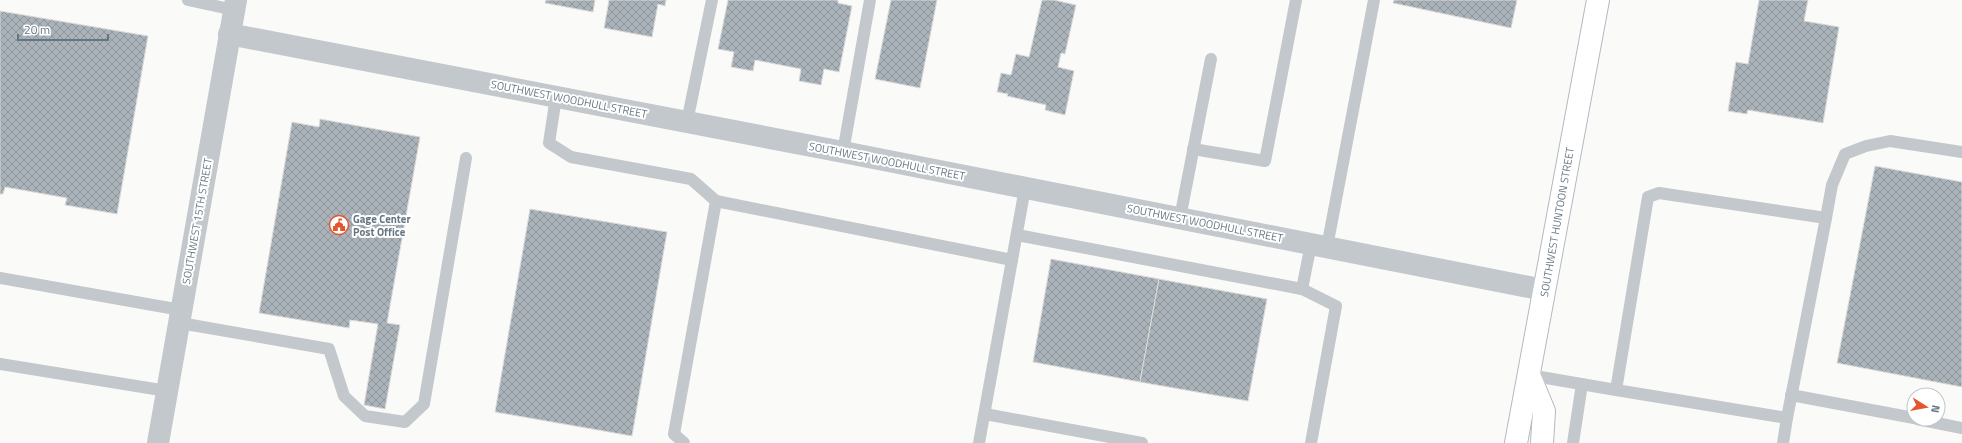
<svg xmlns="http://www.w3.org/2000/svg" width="1962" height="443" font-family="'Titillium Web',sans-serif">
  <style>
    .building { fill: url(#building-cross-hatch); stroke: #dcdcda }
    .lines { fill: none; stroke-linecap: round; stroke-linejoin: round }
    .secondary-casing { stroke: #b3babf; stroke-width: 24 }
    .service { stroke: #c3c8cc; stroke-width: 12 }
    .minor { stroke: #c3c8cc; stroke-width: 22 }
    .secondary { stroke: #fff; stroke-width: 22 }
    .labels { text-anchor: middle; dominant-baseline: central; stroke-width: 4; stroke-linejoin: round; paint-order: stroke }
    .street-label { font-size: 11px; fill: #657683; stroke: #fff }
    .poi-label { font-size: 11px; font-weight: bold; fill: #657683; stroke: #fff; text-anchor: start }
  </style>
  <defs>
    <pattern id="building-cross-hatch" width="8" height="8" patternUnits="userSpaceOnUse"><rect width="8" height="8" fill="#aab3b9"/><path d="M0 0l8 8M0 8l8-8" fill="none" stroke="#8e969c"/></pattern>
  </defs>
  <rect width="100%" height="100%" fill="#fafaf8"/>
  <g class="building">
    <polygon points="546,0 595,0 593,12 545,3"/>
    <polygon points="609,0 666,0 665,6 658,4 652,37 604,28"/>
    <polygon points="728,0 838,0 838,3 852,6 839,72 824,69 821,85 799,81 801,69 755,60 753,71 731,67 734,52 718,49"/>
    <polygon points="891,0 937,0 920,88 875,79"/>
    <polygon points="1042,0 1054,0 1076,5 1065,54 1061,53 1058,67 1074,71 1065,115 1045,110 1046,105 1007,96 1008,94 997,92 1001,73 1011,75 1016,54 1029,57"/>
    <polygon points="1394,0 1517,0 1511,28 1393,3"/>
    <polygon points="1759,0 1808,0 1804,21 1839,27 1823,123 1748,110 1747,114 1728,111 1736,62 1748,64"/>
    <polygon points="0,11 148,36 117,214 65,205 67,198 5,187 3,194 0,194"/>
    <polygon points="320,119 420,137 387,323 400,325 385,409 364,405 378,324 350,320 349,328 259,313 292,122 319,127"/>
    <polygon points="1875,166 1962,182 1962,387 1837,363"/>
    <polygon points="530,209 667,232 632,436 495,412"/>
    <polygon points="1051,259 1159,279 1140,382 1033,362"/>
    <polygon points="1159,279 1267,299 1248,401 1140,382"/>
  </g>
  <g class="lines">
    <defs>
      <g id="secondary">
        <polyline points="1529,375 1544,411 1542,443"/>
        <polyline points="1516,443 1598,0"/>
      </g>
    </defs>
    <use href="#secondary" class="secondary-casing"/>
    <g class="service">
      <polyline points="188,0 234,10"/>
      <polyline points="556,97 549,143 571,157 691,179 716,201 674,434 684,443"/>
      <polyline points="687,122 712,0"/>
      <polyline points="1193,149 1265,161 1296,0"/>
      <polyline points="843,152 870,0"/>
      <polyline points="716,201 1012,260"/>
      <polyline points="1180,218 1211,59"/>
      <polyline points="1017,235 1302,289 1336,306 1311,443"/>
      <polyline points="1327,247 1374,0"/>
      <polyline points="0,278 181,310"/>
      <polyline points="1302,289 1311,244"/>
      <polyline points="180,323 329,349 344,396 365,416 405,422 424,404 466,158"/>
      <polyline points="0,364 167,391"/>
      <polyline points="1529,375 1616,390 1648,197 1659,193 1826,218 1832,185 1845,154 1866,146 1890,141 1962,152"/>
      <polyline points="1616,390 1787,418 1783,443"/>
      <polyline points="1791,395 1914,418"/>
      <polyline points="985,414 1142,443"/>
      <polyline points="1787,418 1826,218"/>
      <polyline points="1917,419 1962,428"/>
      <polyline points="979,443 1025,188"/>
      <polyline points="1573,443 1582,384"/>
    </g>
    <g class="minor">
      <polyline points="229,34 843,152 1544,290"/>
      <polyline points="158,443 236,0"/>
    </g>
    <use href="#secondary" class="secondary"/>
  </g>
  <defs>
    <symbol id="civic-ring" viewBox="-11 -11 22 22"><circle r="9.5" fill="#fff" stroke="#e4572e" stroke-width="1.5"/><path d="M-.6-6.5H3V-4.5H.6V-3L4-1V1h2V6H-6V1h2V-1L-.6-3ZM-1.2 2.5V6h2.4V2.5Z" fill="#e4572e"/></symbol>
  </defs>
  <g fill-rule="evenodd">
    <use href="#civic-ring" x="328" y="214" width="22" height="22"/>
  </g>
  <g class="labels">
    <g class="street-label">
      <text transform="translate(569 99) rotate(11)">SOUTHWEST WOODHULL STREET</text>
      <text transform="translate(887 161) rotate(11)">SOUTHWEST WOODHULL STREET</text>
      <text transform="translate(197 221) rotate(-80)">SOUTHWEST 15TH STREET</text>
      <text transform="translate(1557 222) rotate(-80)">SOUTHWEST HUNTOON STREET</text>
      <text transform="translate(1205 223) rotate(11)">SOUTHWEST WOODHULL STREET</text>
    </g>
    <g class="poi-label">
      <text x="353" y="219">Gage Center<tspan x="353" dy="13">Post Office</tspan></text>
    </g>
  </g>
  <g transform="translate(1926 407) rotate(101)"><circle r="19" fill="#ffffff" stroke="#c1c8cd"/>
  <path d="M0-3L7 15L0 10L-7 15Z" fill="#e4572e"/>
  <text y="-6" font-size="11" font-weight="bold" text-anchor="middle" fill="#657683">N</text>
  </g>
  <path d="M18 34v6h90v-6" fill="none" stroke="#657683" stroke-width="2"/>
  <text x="24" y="34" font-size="12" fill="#657683" stroke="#ffffff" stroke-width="3" paint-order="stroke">20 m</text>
</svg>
